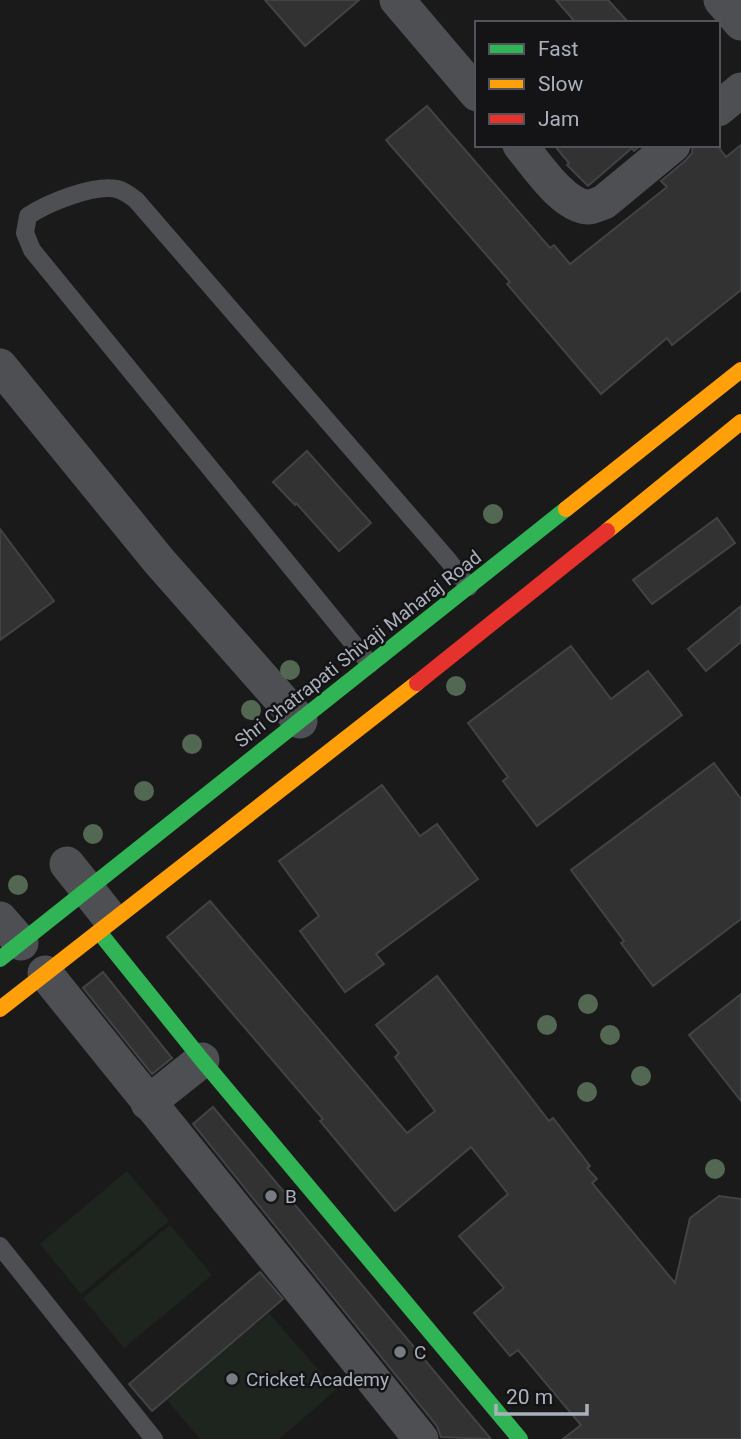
<svg xmlns="http://www.w3.org/2000/svg" width="741" height="1439" font-family="Roboto,sans-serif">
  <style>
    .grass { fill: #1d251e }
    .building { fill: #323232; stroke: #424346; stroke-width: 2 }
    .lines { fill: none; stroke-linecap: round; stroke-linejoin: round }
    .lane { stroke: #4d4f53; stroke-width: 18 }
    .street { stroke: #4d4f53; stroke-width: 35 }
    .fast { stroke: #30b455; stroke-width: 16 }
    .slow { stroke: #ff9f0a; stroke-width: 16 }
    .jam { stroke: #e5322d; stroke-width: 16 }
    .tree { fill: #536852 }
    .poi-dot { fill: #787c83; stroke: #141416; stroke-width: 2.5 }
    .labels { text-anchor: middle; dominant-baseline: central; stroke-width: 5; stroke-linejoin: round; paint-order: stroke }
    .street-label { font-size: 19px; fill: #aab1bc; stroke: #141416 }
    .poi-label { font-size: 19px; fill: #aab1bc; stroke: #141416; text-anchor: start }
  </style>
  <rect width="100%" height="100%" fill="#1a1a1a"/>
  <g class="grass">
    <polygon points="127,1171 169,1221 81,1294 40,1244"/>
    <polygon points="170,1225 212,1275 124,1348 83,1298"/>
    <polygon points="269,1313 336,1390 279,1439 200,1439 167,1400"/>
  </g>
  <g class="building">
    <polygon points="265,0 359,0 305,46"/>
    <polygon points="556,0 608,0 629,23 576,23"/>
    <polygon points="427,106 550,248 554,245 570,264 667,187 661,181 686,160 692,153 693,145 717,145 726,157 741,145 741,290 672,345 667,338 601,394 507,284 510,282 386,140"/>
    <polygon points="554,145 641,145 634,151 632,148 588,186 567,165 569,163"/>
    <polygon points="307,451 371,523 339,551 296,503 295,505 273,482"/>
    <polygon points="717,518 735,543 652,604 633,580"/>
    <polygon points="0,529 54,601 0,640"/>
    <polygon points="741,606 741,642 706,671 688,649"/>
    <polygon points="571,646 611,699 648,671 682,715 537,826 503,781 508,777 468,723"/>
    <polygon points="714,763 741,799 741,919 653,986 621,943 624,941 571,870"/>
    <polygon points="382,785 420,836 437,824 478,879 376,954 384,964 345,992 300,931 319,916 279,861"/>
    <polygon points="210,901 407,1133 435,1111 395,1057 399,1053 376,1025 437,976 549,1121 553,1118 590,1166 587,1168 597,1179 592,1183 675,1283 690,1218 719,1196 741,1199 741,1439 563,1439 581,1425 518,1350 510,1356 474,1313 504,1288 459,1236 508,1194 471,1147 395,1211 320,1121 323,1119 167,937"/>
    <polygon points="103,972 172,1058 152,1074 83,988"/>
    <polygon points="741,994 741,1101 689,1035"/>
    <polygon points="213,1107 491,1439 441,1437 437,1426 193,1124"/>
    <polygon points="260,1272 283,1299 152,1411 129,1384"/>
  </g>
  <g class="lines">
    <g class="lane">
      <path d="M370,664L32,250L25,233L28,216C47,203 94,184 117,189C124,191 131,196 136,200L448,560L469,587"/>
      <polyline points="0,1246 154,1439"/>
    </g>
    <g class="street">
      <polyline points="397,0 477,94"/>
      <polyline points="721,0 741,23"/>
      <polyline points="718,109 741,90"/>
      <path d="M520,145C536,164 563,206 588,207C593,207 598,204 604,202L673,145"/>
      <polyline points="0,366 159,561 300,721"/>
      <polyline points="67,864 106,913"/>
      <polyline points="0,919 21,943"/>
      <polyline points="45,973 421,1439"/>
      <polyline points="148,1103 202,1060"/>
    </g>
    <g class="fast">
      <polyline points="99,932 202,1060 520,1439"/>
      <polyline points="0,959 566,509"/>
    </g>
    <g class="slow">
      <polyline points="566,509 741,370"/>
      <polyline points="607,531 741,422"/>
      <polyline points="0,1009 417,683"/>
    </g>
    <polyline class="jam" points="417,683 607,531"/>
  </g>
  <g class="tree">
    <circle cx="493" cy="514" r="10"/>
    <circle cx="290" cy="670" r="10"/>
    <circle cx="456" cy="686" r="10"/>
    <circle cx="251" cy="710" r="10"/>
    <circle cx="192" cy="744" r="10"/>
    <circle cx="144" cy="791" r="10"/>
    <circle cx="93" cy="834" r="10"/>
    <circle cx="18" cy="885" r="10"/>
    <circle cx="588" cy="1004" r="10"/>
    <circle cx="547" cy="1025" r="10"/>
    <circle cx="610" cy="1035" r="10"/>
    <circle cx="641" cy="1076" r="10"/>
    <circle cx="587" cy="1092" r="10"/>
    <circle cx="715" cy="1169" r="10"/>
  </g>
  <g class="poi-dot">
    <circle cx="271" cy="1196" r="7"/>
    <circle cx="400" cy="1352" r="7"/>
    <circle cx="232" cy="1379" r="7"/>
  </g>
  <g class="labels">
    <g class="street-label">
      <text transform="translate(358 649) rotate(-38)">Shri Chatrapati Shivaji Maharaj Road</text>
    </g>
    <g class="poi-label">
      <text x="285" y="1196">B</text>
      <text x="414" y="1352">C</text>
      <text x="246" y="1379">Cricket Academy</text>
    </g>
  </g>
  <rect x="475" y="21" width="245" height="126" fill="#141416" stroke="#505358" stroke-width="2"/>
  <rect x="489" y="44" width="35" height="10" fill="#30b455" stroke="#505358" stroke-width="2"/>
  <text x="538" y="56" font-size="21" fill="#aab1bc">Fast</text>
  <rect x="489" y="79" width="35" height="10" fill="#ff9f0a" stroke="#505358" stroke-width="2"/>
  <text x="538" y="91" font-size="21" fill="#aab1bc">Slow</text>
  <rect x="489" y="114" width="35" height="10" fill="#e5322d" stroke="#505358" stroke-width="2"/>
  <text x="538" y="126" font-size="21" fill="#aab1bc">Jam</text>
  <path d="M496 1404v10h91v-10" fill="none" stroke="#aab1bc" stroke-width="3.5"/>
  <text x="506" y="1404" font-size="21" fill="#aab1bc" stroke="#141416" stroke-width="5" paint-order="stroke">20 m</text>
</svg>
